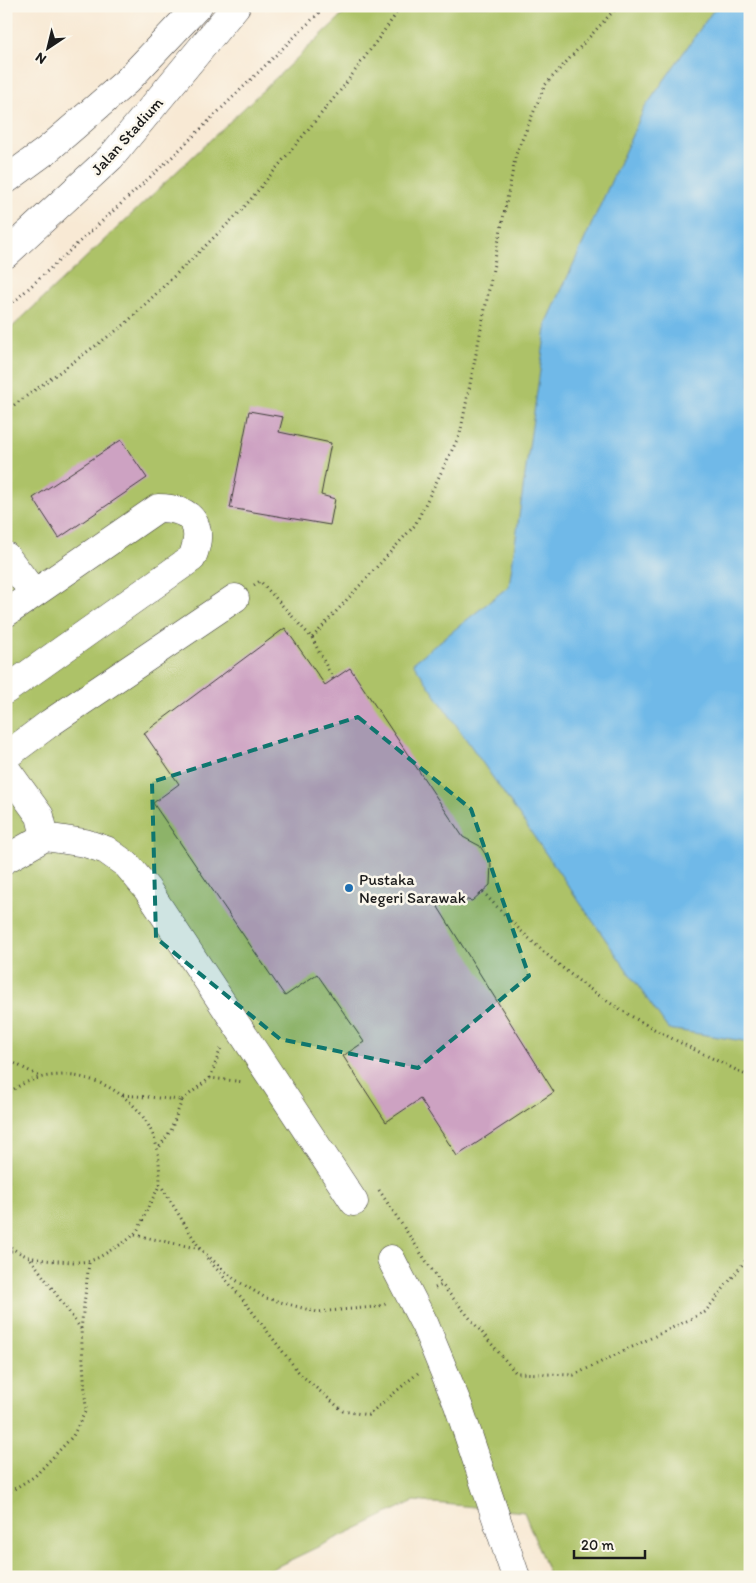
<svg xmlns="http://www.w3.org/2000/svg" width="756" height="1583" font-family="Itim,sans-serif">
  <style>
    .green { fill: #adc267; stroke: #646f42 }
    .water { fill: #70b9e8; stroke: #466a82 }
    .building { fill: #cda2c2 }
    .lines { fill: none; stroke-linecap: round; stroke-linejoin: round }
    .minor-casing { stroke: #3d3b38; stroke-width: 29 }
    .major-casing { stroke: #3d3b38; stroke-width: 29 }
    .path { stroke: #3d3b38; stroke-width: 3; stroke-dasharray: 1 4; stroke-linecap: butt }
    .minor { stroke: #fff; stroke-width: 28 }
    .major { stroke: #fff; stroke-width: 28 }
    .marked { fill: #0f766e; fill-opacity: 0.2; stroke: #0f766e; stroke-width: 4; stroke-dasharray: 10 6; stroke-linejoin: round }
    .poi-dot { fill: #1f6fb2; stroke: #fbf7ec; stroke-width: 2 }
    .labels { text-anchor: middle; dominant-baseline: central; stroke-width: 5; stroke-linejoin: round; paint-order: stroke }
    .street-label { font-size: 16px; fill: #1c1c1c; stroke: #fbf7ec }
    .poi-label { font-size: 16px; fill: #1c1c1c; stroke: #fbf7ec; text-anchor: start }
  </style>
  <rect width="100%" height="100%" fill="#fbf7ec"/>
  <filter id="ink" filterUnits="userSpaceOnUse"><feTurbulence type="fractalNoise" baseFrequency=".02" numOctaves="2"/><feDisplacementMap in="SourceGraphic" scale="10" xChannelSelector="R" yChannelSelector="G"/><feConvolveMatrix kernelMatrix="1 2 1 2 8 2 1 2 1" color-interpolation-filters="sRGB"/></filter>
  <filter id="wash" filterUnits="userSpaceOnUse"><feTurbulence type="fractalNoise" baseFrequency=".0096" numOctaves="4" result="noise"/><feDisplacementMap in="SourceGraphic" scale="20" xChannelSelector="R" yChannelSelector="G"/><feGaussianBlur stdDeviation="1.12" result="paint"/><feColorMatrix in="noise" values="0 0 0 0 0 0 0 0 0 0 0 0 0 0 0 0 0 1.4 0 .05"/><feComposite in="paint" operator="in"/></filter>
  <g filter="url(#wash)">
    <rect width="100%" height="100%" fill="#f8e9d4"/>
    <polygon class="green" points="352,6 750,6 750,1577 550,1577 524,1512 414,1501 255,1577 6,1577 6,333"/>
    <polygon class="water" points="719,6 750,6 750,1042 668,1029 413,663 509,586 547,322 644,109 712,12"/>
    <g id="blocks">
      <g class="building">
        <polygon points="249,411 283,417 279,432 331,443 321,495 335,499 330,525 230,508"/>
        <polygon points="121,440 147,478 59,538 33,498"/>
        <polygon points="285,628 325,685 350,668 463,837 480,846 491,863 490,885 472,901 454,897 438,907 554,1092 457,1156 420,1099 386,1122 343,1056 364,1042 317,974 285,996 153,803 179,784 144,733"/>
      </g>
    </g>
  </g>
  <g filter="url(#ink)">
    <use href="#blocks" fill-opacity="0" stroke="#3d3b38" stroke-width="1"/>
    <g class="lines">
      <defs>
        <g id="minor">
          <polyline points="6,556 34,593"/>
          <path d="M6,613L158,508C193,508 205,526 192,558L6,690"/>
          <polyline points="6,756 50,723 235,598"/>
          <polyline points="6,769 40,816 45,837"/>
          <polyline points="6,859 45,837 85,843 106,850 127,865 147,889 354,1202"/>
          <polyline points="391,1259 425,1325 458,1405 516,1577"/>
        </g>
        <g id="major">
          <polyline points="6,180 47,150 127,81 198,6"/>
          <polyline points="6,254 111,157 236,6"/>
        </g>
      </defs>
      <use href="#minor" class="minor-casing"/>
      <use href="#major" class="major-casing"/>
      <g class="path">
        <polyline points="6,309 171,158 326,6"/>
        <polyline points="6,411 124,325 241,211 344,86 402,6"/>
        <polyline points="254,585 260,581 312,638 415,525 460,434 516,154 545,85 618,6"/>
        <polyline points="312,638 333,679"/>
        <path d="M483,892C521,933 567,976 615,1006C658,1034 705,1054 750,1077"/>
        <polyline points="6,1059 41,1077"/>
        <polyline points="210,1078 221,1048"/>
        <path d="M6,1095C62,1048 155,1090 159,1162C159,1169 161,1178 159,1185C157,1192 152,1199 149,1205C139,1228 140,1233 118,1246C100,1256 95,1263 73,1262C48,1260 26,1262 6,1243"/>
        <polyline points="123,1095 182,1100 171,1130 158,1149"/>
        <polyline points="182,1100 210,1078 244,1082"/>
        <polyline points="160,1184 200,1249"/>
        <polyline points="379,1190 442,1285"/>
        <polyline points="135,1235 200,1249 234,1279 266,1298 317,1312 375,1307 386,1304"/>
        <polyline points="6,1251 15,1251"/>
        <polyline points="207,1258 241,1297 300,1374 343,1411 368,1415 418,1373"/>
        <polyline points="31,1259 81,1329"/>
        <polyline points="435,1288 442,1285 516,1373 574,1375 705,1312 750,1255"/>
        <polyline points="6,1494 35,1476 73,1436 86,1410 81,1329 89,1263"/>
      </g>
      <use href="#minor" class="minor"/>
      <use href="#major" class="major"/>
    </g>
  </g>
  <path class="marked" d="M358,717L471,809L529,976L418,1068L280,1039L156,938L152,782Z"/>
  <circle class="poi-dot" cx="349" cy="888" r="5"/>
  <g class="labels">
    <g class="street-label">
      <text transform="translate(127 136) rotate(-48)">Jalan Stadium</text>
    </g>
    <g class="poi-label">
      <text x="359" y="879">Pustaka<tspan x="359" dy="18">Negeri Sarawak</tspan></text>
    </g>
  </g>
  <rect width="756" height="1583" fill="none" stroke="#fbf7ec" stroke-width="25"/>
  <g transform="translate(48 48) rotate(215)" stroke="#fbf7ec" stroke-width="4" paint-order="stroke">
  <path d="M0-4L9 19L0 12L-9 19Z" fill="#1c1c1c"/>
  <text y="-8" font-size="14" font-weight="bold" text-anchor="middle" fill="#1c1c1c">N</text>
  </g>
  <path d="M574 1550v8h71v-8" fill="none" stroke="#1c1c1c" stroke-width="2.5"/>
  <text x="581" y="1550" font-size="15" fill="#1c1c1c" stroke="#fbf7ec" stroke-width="4" paint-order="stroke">20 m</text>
</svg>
